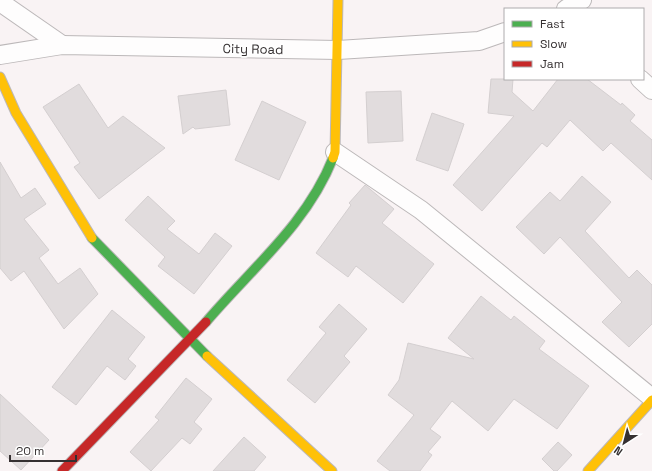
<svg xmlns="http://www.w3.org/2000/svg" width="652" height="471" font-family="'Space Grotesk',sans-serif">
  <style>
    .building { fill: #e1dcdd; stroke: #d4cfd0 }
    .lines { fill: none; stroke-linecap: round; stroke-linejoin: round }
    .street-casing { stroke: #bcb8b9; stroke-width: 20 }
    .fast-casing { stroke: #bcb8b9; stroke-width: 11 }
    .slow-casing { stroke: #bcb8b9; stroke-width: 11 }
    .jam-casing { stroke: #bcb8b9; stroke-width: 11 }
    .street { stroke: #fefdfd; stroke-width: 18 }
    .fast { stroke: #4caf50; stroke-width: 9 }
    .slow { stroke: #ffc107; stroke-width: 9 }
    .jam { stroke: #c62828; stroke-width: 9 }
    .labels { text-anchor: middle; dominant-baseline: central; stroke-width: 3.5; stroke-linejoin: round; paint-order: stroke }
    .street-label { font-size: 13px; fill: #353031; stroke: #fff }
  </style>
  <rect width="100%" height="100%" fill="#f9f3f4"/>
  <g class="building">
    <polygon points="491,79 513,79 512,92 533,111 558,79 587,79 621,105 622,103 635,115 630,121 652,140 652,180 611,143 603,151 570,120 547,147 542,143 482,211 453,185 514,116 488,113"/>
    <polygon points="79,84 108,128 123,116 165,148 99,199 74,167 80,163 43,107"/>
    <polygon points="226,90 230,125 195,129 193,127 183,134 178,96"/>
    <polygon points="401,91 403,141 368,143 366,92"/>
    <polygon points="262,101 306,122 279,180 235,160"/>
    <polygon points="432,113 464,124 448,171 416,160"/>
    <polygon points="0,162 21,198 35,188 46,204 24,219 49,250 39,258 58,284 80,268 98,294 64,329 24,271 11,281 0,268"/>
    <polygon points="582,176 611,202 585,231 629,278 637,270 652,285 652,324 629,347 602,322 622,302 560,237 544,254 516,227 550,192 560,201"/>
    <polygon points="365,185 394,209 382,223 434,264 403,303 356,266 348,277 316,253 351,205 349,203"/>
    <polygon points="148,196 175,221 167,229 199,254 215,233 232,246 194,294 158,266 165,257 125,220"/>
    <polygon points="481,296 511,320 514,316 545,341 539,349 589,386 557,429 514,399 488,431 452,401 430,429 441,437 428,452 432,455 420,471 390,471 377,461 414,415 388,395 399,380 408,343 474,359 448,338"/>
    <polygon points="339,304 367,329 344,356 350,362 315,403 287,380 326,333 319,327"/>
    <polygon points="112,310 145,337 128,359 136,366 125,380 107,366 76,405 52,387"/>
    <polygon points="186,378 212,399 194,422 202,429 190,444 182,438 151,471 130,452 159,420 155,417"/>
    <polygon points="0,394 49,440 21,470 0,451"/>
    <polygon points="244,437 266,457 254,471 213,471"/>
    <polygon points="558,442 572,455 557,471 554,471 542,459"/>
  </g>
  <g class="lines">
    <defs>
      <g id="street">
        <polyline points="0,2 62,45"/>
        <polyline points="566,9 582,0"/>
        <polyline points="0,55 62,45 338,50 479,41 505,32"/>
        <polyline points="640,79 652,90"/>
        <polyline points="335,152 421,210 652,398"/>
      </g>
      <g id="fast">
        <polyline points="92,238 207,356"/>
        <path d="M206,322C251,269 307,224 333,158"/>
      </g>
      <g id="slow">
        <polyline points="0,77 16,113 92,238"/>
        <polyline points="333,158 335,152 338,0"/>
        <polyline points="207,356 332,471"/>
        <polyline points="588,471 652,400"/>
      </g>
      <polyline id="jam" points="62,471 206,322"/>
    </defs>
    <use href="#street" class="street-casing"/>
    <use href="#fast" class="fast-casing"/>
    <use href="#slow" class="slow-casing"/>
    <use href="#jam" class="jam-casing"/>
    <use href="#street" class="street"/>
    <use href="#fast" class="fast"/>
    <use href="#slow" class="slow"/>
    <use href="#jam" class="jam"/>
  </g>
  <g class="labels">
    <g class="street-label">
      <text transform="translate(253 49) rotate(1)">City Road</text>
    </g>
  </g>
  <rect x="504" y="8" width="140" height="72" fill="#ffffff" stroke="#aeacad"/>
  <rect x="512" y="21" width="20" height="6" fill="#4caf50" stroke="#aeacad"/>
  <text x="540" y="28" font-size="12" fill="#353031">Fast</text>
  <rect x="512" y="41" width="20" height="6" fill="#ffc107" stroke="#aeacad"/>
  <text x="540" y="48" font-size="12" fill="#353031">Slow</text>
  <rect x="512" y="61" width="20" height="6" fill="#c62828" stroke="#aeacad"/>
  <text x="540" y="68" font-size="12" fill="#353031">Jam</text>
  <g transform="translate(624 443) rotate(216)" stroke="#ffffff" stroke-width="3" paint-order="stroke">
  <path d="M0-3L7 15L0 10L-7 15Z" fill="#353031"/>
  <text y="-6" font-size="11" font-weight="bold" text-anchor="middle" fill="#353031">N</text>
  </g>
  <path d="M10 455v6h66v-6" fill="none" stroke="#353031" stroke-width="2"/>
  <text x="16" y="455" font-size="12" fill="#353031" stroke="#ffffff" stroke-width="3" paint-order="stroke">20 m</text>
</svg>
